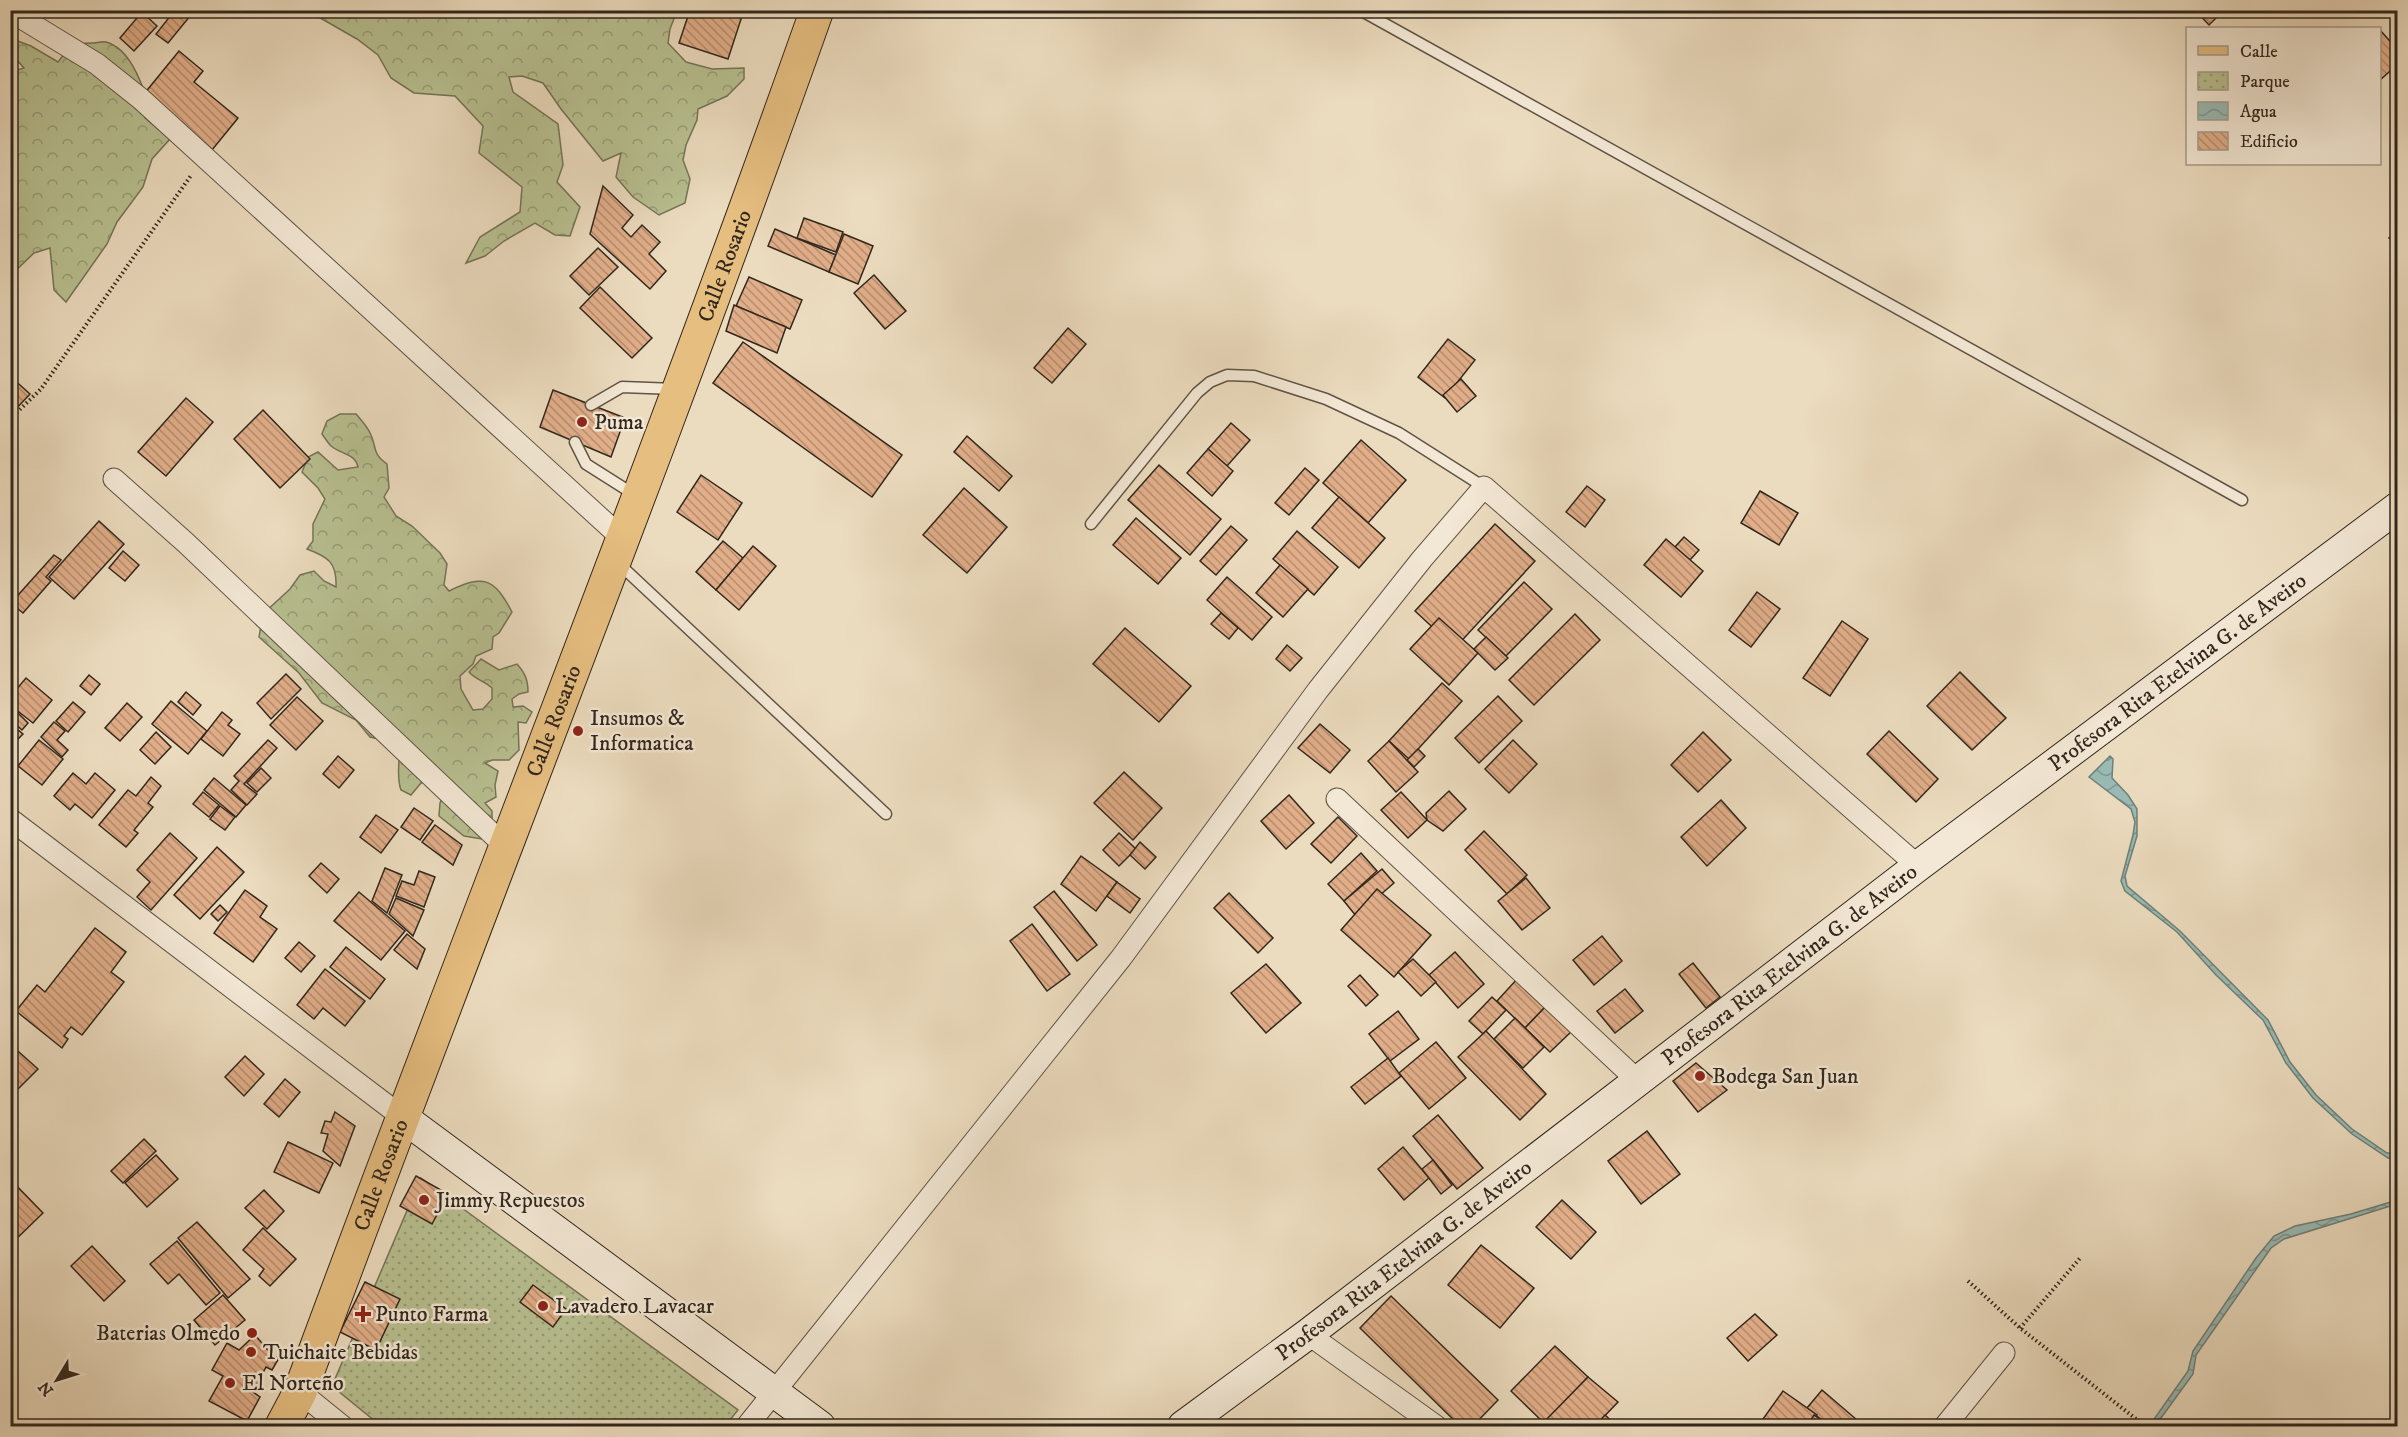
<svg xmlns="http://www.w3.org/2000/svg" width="2408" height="1437" font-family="'IM FELL DW Pica',serif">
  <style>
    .forest { fill: url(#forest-crowns); stroke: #747457; stroke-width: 1.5 }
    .park { fill: url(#park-dots); stroke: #747457; stroke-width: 1.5 }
    .water { fill: url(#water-waves); stroke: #6f8078; stroke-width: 1.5 }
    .building { fill: url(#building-back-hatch); stroke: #31271d; stroke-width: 1.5 }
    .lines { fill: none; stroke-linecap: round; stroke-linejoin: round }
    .lane-casing { stroke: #605446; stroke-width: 13 }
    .street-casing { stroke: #605446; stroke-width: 23 }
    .secondary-casing { stroke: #31271d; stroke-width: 32 }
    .primary-casing { stroke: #31271d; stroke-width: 35 }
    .path { stroke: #31271d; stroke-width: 4; stroke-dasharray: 1.5 3; stroke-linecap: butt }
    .lane { stroke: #f3e8d5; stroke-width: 10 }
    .street { stroke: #f3e8d5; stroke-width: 21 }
    .secondary { stroke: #f3e8d5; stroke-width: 30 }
    .primary { stroke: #e6be80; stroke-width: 33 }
    .poi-dot { fill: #8f2418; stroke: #f3e8d5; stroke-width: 2 }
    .labels { text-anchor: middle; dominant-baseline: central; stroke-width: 5; stroke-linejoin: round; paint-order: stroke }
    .street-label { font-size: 22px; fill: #31271d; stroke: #f3e8d5 }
    .poi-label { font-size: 22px; fill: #31271d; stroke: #f3e8d5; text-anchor: start }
  </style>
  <defs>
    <pattern id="forest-crowns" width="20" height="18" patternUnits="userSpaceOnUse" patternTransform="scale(1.5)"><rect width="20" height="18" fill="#b8c091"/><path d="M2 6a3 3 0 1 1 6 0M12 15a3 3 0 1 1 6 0" fill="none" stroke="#969c76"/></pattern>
    <pattern id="park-dots" width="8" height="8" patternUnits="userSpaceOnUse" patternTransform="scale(1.5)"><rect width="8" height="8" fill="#b8c091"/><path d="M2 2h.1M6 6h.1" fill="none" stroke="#969c76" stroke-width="1.8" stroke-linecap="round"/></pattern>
    <pattern id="water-waves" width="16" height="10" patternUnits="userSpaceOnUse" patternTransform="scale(1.5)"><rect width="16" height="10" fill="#99bbb5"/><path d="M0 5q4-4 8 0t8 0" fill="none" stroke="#7d9893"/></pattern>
    <pattern id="building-back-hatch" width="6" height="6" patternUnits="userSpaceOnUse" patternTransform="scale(1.5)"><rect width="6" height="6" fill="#e1ae89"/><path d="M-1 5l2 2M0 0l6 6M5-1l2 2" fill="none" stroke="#b78e6f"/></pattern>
  </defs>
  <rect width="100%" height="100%" fill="#ecdcbf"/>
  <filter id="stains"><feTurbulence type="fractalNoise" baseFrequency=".00333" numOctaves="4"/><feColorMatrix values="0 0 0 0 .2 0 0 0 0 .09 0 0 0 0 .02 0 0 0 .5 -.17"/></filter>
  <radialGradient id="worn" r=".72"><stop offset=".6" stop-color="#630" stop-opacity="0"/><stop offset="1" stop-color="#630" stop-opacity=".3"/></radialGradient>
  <g class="forest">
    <polygon points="308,11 677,11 670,29 668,43 686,62 712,69 744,68 744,79 727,96 698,109 697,120 686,145 683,160 690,179 685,203 659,215 633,197 616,177 621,153 603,161 561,109 543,83 522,76 509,77 513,92 558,124 563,165 557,182 580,207 570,236 555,235 535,223 504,241 485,256 466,263 480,237 520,212 522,187 479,153 483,126 455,96 414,93 391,78 378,55 357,39"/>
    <path d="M15,40L31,46L58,62C70,46 72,43 92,43C96,43 102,41 106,42C132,49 143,88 151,110L145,118L170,139L152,159L143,187L117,222L107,244L66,302L54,290L50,248L34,253L11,275V72L24,68L15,58Z"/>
    <path d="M340,414H356C362,421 368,427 371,435C377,449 372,453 387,464L389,488L384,497L396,516L412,526L440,553L447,564L444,585L449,591C484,574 494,578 512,612L499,633L493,637L492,649L476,656L473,664L460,676L461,689L473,710L483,709L492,699V688C485,681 476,680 469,672L481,659L499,670L517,664C525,673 528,680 528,692L519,694L512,699L513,707L523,706L532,712L526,723L518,722L519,750L509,760H492L485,763L498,771L495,785L496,797L485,803L492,811V831L482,839L464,836L439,816L440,803L444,794L431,780L421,783L411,795L401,790C396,776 400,764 399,750L391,742L370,737L356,720L322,703L299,673L259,637L263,614L290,589L300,575L314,571L324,581L336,587C337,562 328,557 307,549L313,541V524L325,499L318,488L302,472L308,457L318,452L338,470L358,467C355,453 340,454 331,446C328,443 325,438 322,434L327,421Z"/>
  </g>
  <polygon class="park" points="421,1178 738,1410 725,1426 381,1426 332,1386"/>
  <g class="water">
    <polygon points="2110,756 2113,759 2112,778 2128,795 2137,809 2137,836 2125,876 2127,886 2180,931 2268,1020 2290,1062 2316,1095 2352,1129 2387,1153 2397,1153 2397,1159 2388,1158 2352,1134 2313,1098 2286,1063 2263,1020 2216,975 2177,932 2125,891 2121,881 2133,835 2135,822 2131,809 2089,777"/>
    <polygon points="2397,1200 2397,1204 2284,1239 2271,1248 2196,1355 2193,1374 2156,1425 2152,1422 2188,1371 2193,1351 2256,1258 2274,1236 2295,1226 2351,1214"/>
  </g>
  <g class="building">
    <polygon points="175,10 195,10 168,43 156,34"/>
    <polygon points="690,10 744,10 728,59 679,43"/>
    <polygon points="2195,10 2224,10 2209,25"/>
    <polygon points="142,12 157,26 134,51 120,38"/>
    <polygon points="2380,30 2398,50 2398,64 2380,80"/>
    <polygon points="179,51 203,71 194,82 238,118 212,150 144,94"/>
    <polygon points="603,186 633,215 622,228 631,237 642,225 660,242 649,254 666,271 650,289 590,234"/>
    <polygon points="804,218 843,232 836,252 797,238"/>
    <polygon points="775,229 836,255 829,272 768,246"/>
    <polygon points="2398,230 2398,245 2389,238"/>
    <polygon points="844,234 873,246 858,284 829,272"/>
    <polygon points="598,248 618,267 589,295 570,276"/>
    <polygon points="874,275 906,311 885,329 854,293"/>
    <polygon points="749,277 802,300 790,329 736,306"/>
    <polygon points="600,287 652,338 632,358 580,308"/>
    <polygon points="734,305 786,327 777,353 726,331"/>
    <polygon points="1068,328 1086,344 1052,383 1034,368"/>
    <polygon points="1448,339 1475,360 1445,398 1418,377"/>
    <polygon points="743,342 902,455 872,497 713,383"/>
    <polygon points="10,376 30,394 11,414 10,414"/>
    <polygon points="1461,379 1476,396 1457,412 1443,395"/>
    <polygon points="553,390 625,418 611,457 540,427"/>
    <polygon points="186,398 213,422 166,476 138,452"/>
    <polygon points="263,410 310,459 280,488 234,439"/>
    <polygon points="1231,423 1250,440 1227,466 1208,449"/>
    <polygon points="967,436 1012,476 999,491 954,452"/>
    <polygon points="1361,440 1406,480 1368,523 1323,483"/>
    <polygon points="1208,449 1233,471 1212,496 1187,473"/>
    <polygon points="1159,465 1221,519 1190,555 1128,500"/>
    <polygon points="1305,468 1319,480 1289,515 1275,503"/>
    <polygon points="701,475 742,503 718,540 677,512"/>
    <polygon points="1587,486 1605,500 1585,527 1566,512"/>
    <polygon points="964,488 1007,527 967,573 923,535"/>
    <polygon points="1760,491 1798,513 1779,545 1741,523"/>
    <polygon points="1339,497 1385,538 1359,568 1312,528"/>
    <polygon points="1136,518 1181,558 1158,584 1113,545"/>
    <polygon points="99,521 124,544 74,599 49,577"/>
    <polygon points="1495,524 1535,561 1455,648 1415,611"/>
    <polygon points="1231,526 1247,540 1216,575 1200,561"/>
    <polygon points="1297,531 1338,567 1314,595 1273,559"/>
    <polygon points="1684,537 1699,550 1690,560 1675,547"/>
    <polygon points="1666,539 1703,571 1681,597 1644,565"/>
    <polygon points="723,541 743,558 716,590 696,572"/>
    <polygon points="753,546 776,566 739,610 716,590"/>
    <polygon points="123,551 139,565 125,581 109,568"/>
    <polygon points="54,555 61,560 46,577 51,581 23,613 11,603"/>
    <polygon points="1280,565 1308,589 1283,617 1256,593"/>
    <polygon points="1227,577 1272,617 1252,640 1207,600"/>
    <polygon points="1524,582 1552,609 1506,656 1478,630"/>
    <polygon points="1757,592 1780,609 1751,647 1729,630"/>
    <polygon points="1221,613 1238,628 1229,639 1211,624"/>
    <polygon points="1575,614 1600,640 1534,705 1509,680"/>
    <polygon points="1439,618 1478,653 1449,685 1410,649"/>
    <polygon points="1842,621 1868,639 1830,696 1803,678"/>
    <polygon points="1125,628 1191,686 1159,722 1093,664"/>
    <polygon points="1486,637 1508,658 1495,670 1474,649"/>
    <polygon points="1287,645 1302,658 1290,671 1276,659"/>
    <polygon points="1960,672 2006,718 1972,750 1927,706"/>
    <polygon points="286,674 301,689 271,719 257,703"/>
    <polygon points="89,675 100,684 91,695 80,686"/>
    <polygon points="26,678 52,700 33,723 10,705 10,697"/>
    <polygon points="1442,683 1462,701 1409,759 1389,741"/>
    <polygon points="186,692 201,705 193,715 178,702"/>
    <polygon points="1498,696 1522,721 1479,763 1455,738"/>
    <polygon points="297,697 323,721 296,750 270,725"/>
    <polygon points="171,701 207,731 188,754 152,724"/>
    <polygon points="73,702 85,712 68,732 56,721"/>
    <polygon points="127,703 142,717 120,741 105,728"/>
    <polygon points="17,712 28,723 22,730 10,719"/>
    <polygon points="222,712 232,720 228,725 240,734 223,756 201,739"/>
    <polygon points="54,722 65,731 57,740 68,750 62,757 41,737"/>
    <polygon points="10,723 23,734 10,747"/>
    <polygon points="1320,724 1350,750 1330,773 1298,748"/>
    <polygon points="1889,731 1938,779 1916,802 1867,754"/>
    <polygon points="156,732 171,747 155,764 140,750"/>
    <polygon points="1703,732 1731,760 1698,792 1671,765"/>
    <polygon points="39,740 63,759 42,785 18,766"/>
    <polygon points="268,740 277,748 244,784 257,794 247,805 231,790 239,781 234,776"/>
    <polygon points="1513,740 1537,764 1509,793 1485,769"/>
    <polygon points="1389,741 1418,772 1396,792 1368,761"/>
    <polygon points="1418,749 1425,756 1414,767 1407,760"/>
    <polygon points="338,756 354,770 339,788 323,774"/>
    <polygon points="261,768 271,778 257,792 247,783"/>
    <polygon points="1124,772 1162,808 1133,840 1094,803"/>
    <polygon points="73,773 86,784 95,773 115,790 92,818 75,804 70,810 54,796"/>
    <polygon points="151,777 161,786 148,803 153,807 134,830 138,833 126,847 99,825 128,790 136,796"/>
    <polygon points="214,778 246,805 236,817 204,790"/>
    <polygon points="1449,791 1466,809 1443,831 1427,820 1426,813"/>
    <polygon points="203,792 219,805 209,817 193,804"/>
    <polygon points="1401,792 1427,820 1408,838 1381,810"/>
    <polygon points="1289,795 1314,823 1286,849 1261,821"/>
    <polygon points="1721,800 1746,828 1707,866 1681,837"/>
    <polygon points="220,806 235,817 225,830 210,819"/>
    <polygon points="414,808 433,821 420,840 401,827"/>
    <polygon points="376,815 398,830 381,853 360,837"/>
    <polygon points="1338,817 1357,836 1331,863 1311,844"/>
    <polygon points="435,825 462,845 453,865 422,842"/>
    <polygon points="1484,831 1527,875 1507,894 1465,850"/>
    <polygon points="170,833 197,858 151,910 137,897 150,882 137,870"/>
    <polygon points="1119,833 1136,849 1119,866 1103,850"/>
    <polygon points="1140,842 1156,857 1145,869 1130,855"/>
    <polygon points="217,847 244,872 200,919 174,895"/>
    <polygon points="1361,853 1377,871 1344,901 1328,884"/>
    <polygon points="1081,856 1117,882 1096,911 1061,884"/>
    <polygon points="321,863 339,879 327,893 309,876"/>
    <polygon points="385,868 402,875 387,913 372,901"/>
    <polygon points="1382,869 1394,883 1356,916 1344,901"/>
    <polygon points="419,871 435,877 424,907 396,896 402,881 414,885"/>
    <polygon points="1526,878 1550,908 1522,930 1498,901"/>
    <polygon points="1117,882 1140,899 1130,913 1107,896"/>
    <polygon points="1377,889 1431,935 1394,977 1341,930"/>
    <polygon points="245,890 267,906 260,917 277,929 253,962 214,933"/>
    <polygon points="1054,891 1097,945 1077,961 1034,907"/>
    <polygon points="359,892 405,931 381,960 334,921"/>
    <polygon points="1229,893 1273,938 1258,953 1214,908"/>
    <polygon points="396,898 424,910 413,936 389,914"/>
    <polygon points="220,905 227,912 218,921 211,914"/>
    <polygon points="1032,924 1070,974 1047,991 1010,941"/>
    <polygon points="95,928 126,952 111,972 124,982 82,1035 71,1027 64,1036 68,1039 62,1048 16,1011 37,985 45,992"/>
    <polygon points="407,934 425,949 417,969 394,950"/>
    <polygon points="1602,936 1622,961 1594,985 1573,960"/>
    <polygon points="299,942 315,956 301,972 285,958"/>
    <polygon points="346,947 385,979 370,999 330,967"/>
    <polygon points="1455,952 1484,984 1458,1008 1429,975"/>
    <polygon points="1413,959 1436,982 1421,996 1398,972"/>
    <polygon points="1693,963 1720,997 1706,1008 1679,974"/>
    <polygon points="1266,964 1301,1003 1266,1033 1231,993"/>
    <polygon points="325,969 365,1001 345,1026 323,1008 314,1019 297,1005"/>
    <polygon points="1360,975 1378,995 1366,1006 1348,986"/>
    <polygon points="1518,978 1547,1005 1525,1028 1497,1001"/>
    <polygon points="1625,989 1643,1011 1615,1033 1597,1011"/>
    <polygon points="1492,997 1506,1010 1483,1034 1469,1021"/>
    <polygon points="1547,1005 1573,1030 1550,1052 1525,1028"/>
    <polygon points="1398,1011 1419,1039 1390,1061 1369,1034"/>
    <polygon points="1515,1018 1544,1047 1523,1068 1494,1039"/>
    <polygon points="1486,1031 1546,1094 1520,1120 1458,1057"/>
    <polygon points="1436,1042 1466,1078 1429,1109 1399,1073"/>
    <polygon points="10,1044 38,1069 10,1097"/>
    <polygon points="245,1056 264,1074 244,1096 225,1077"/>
    <polygon points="1388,1058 1401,1076 1365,1104 1351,1087"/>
    <polygon points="1696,1063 1727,1090 1698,1112 1673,1081"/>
    <polygon points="285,1079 300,1092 279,1117 264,1104"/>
    <polygon points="335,1112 355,1126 340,1166 323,1151 328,1134 321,1133 325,1121 331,1122"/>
    <polygon points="1438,1115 1483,1168 1457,1189 1413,1136"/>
    <polygon points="1647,1131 1680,1174 1641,1204 1608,1161"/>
    <polygon points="144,1139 156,1151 123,1183 111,1171"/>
    <polygon points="288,1142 333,1163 319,1193 274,1172"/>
    <polygon points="1403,1147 1429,1178 1404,1200 1378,1169"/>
    <polygon points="156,1155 178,1179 147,1207 125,1183"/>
    <polygon points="1433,1160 1452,1185 1441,1194 1422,1169"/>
    <polygon points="416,1176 448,1194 432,1224 400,1206"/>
    <polygon points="10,1179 43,1213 10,1245"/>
    <polygon points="264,1190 284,1211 267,1229 245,1208"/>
    <polygon points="1562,1200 1596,1232 1571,1259 1536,1227"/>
    <polygon points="197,1222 250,1279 228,1298 178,1238"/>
    <polygon points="263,1228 296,1259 270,1286 259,1276 264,1269 243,1250"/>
    <polygon points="177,1241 220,1293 206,1305 179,1274 168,1284 150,1264"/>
    <polygon points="1481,1245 1534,1288 1500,1328 1448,1285"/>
    <polygon points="92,1246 125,1281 104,1301 71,1266"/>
    <polygon points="365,1282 400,1299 376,1350 340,1332"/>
    <polygon points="533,1285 566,1309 553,1327 520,1302"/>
    <polygon points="223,1295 245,1320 215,1345 194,1320"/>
    <polygon points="1391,1296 1498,1400 1473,1426 1460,1426 1360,1328"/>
    <polygon points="1755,1314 1777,1335 1748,1361 1727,1338"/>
    <polygon points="255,1335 273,1356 279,1358 272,1370 266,1367 253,1392 260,1397 247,1421 209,1401 223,1376 212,1370 227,1343 239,1350"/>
    <polygon points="1555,1346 1588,1377 1544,1423 1511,1391"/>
    <polygon points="1588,1377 1618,1402 1595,1426 1540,1426"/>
    <polygon points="1822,1390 1857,1420 1852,1426 1829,1426 1807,1408"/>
    <polygon points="1783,1391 1817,1415 1808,1426 1758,1426"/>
    <polygon points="1605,1415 1617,1426 1595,1426"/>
    <polygon points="1814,1415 1831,1426 1807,1426"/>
  </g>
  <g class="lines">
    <defs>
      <g id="lane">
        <polyline points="1360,10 2242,500"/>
        <polyline points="591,405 622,387 675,389"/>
        <polyline points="575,442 586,464 635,495"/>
        <polyline points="1091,524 1197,393 1210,382 1227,375 1254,376 1326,399 1399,433 1484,487"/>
        <polyline points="617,562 886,814"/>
      </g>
      <g id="street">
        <polyline points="10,11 97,64 141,99 623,539"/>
        <polyline points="114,479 186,543 506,847"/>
        <polyline points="1337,799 1637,1080"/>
        <polyline points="10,819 401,1116"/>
        <polyline points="1308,1334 1436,1426"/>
        <polyline points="300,1392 342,1426"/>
        <polyline points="747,1426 1121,958 1318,690 1422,559 1484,487 1918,866"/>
        <polyline points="1945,1426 2004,1353"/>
      </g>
      <g id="secondary">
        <polyline points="401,1116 820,1426"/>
        <path id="s1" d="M1183,1426L1308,1334L1918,866L2398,507"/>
      </g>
      <g id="primary">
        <path id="s2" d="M282,1426L300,1392C470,931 653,474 817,10"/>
      </g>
    </defs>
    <use href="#lane" class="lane-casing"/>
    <use href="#street" class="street-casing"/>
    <use href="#secondary" class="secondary-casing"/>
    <use href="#primary" class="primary-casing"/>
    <g class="path">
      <polyline points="10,419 41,389 192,174"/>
      <polyline points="1968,1281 2020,1328 2145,1426"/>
      <polyline points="2020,1328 2081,1257"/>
    </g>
    <use href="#lane" class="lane"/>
    <use href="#street" class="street"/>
    <use href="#secondary" class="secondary"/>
    <use href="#primary" class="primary"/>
  </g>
  <g class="poi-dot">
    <circle cx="582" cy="422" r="6"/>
    <circle cx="578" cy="731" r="6"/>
    <circle cx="1700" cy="1076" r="6"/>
    <circle cx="424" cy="1200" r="6"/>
    <circle cx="543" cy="1306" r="6"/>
    <path d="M360 1305h6v6h6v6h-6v6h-6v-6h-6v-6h6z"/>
    <circle cx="252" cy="1333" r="6"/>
    <circle cx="251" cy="1352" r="6"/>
    <circle cx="230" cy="1383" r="6"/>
  </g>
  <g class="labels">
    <g class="street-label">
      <text stroke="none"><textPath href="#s2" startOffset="1242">Calle Rosario</textPath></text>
      <text stroke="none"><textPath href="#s1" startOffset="1248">Profesora Rita Etelvina G. de Aveiro</textPath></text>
      <text stroke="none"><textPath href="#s2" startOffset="756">Calle Rosario</textPath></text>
      <text stroke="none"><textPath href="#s1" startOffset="762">Profesora Rita Etelvina G. de Aveiro</textPath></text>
      <text stroke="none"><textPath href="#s2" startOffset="270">Calle Rosario</textPath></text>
      <text stroke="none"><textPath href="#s1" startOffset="276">Profesora Rita Etelvina G. de Aveiro</textPath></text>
    </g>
    <g class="poi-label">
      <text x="594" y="422">Puma</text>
      <text x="590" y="718">Insumos &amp;<tspan x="590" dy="25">Informatica</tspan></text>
      <text x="1712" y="1076">Bodega San Juan</text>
      <text x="436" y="1200">Jimmy Repuestos</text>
      <text x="555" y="1306">Lavadero Lavacar</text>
      <text x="375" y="1314">Punto Farma</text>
      <text x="240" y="1333" text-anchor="end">Baterias Olmedo</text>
      <text x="263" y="1352">Tuichaite Bebidas</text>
      <text x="242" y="1383">El Norteño</text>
    </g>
  </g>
  <rect width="2408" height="1437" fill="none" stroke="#ecdcbf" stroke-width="36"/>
  <rect x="12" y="12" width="2384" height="1413" fill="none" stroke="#31271d" stroke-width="3"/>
  <rect x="18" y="18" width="2372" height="1401" fill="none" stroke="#31271d" stroke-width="1.5"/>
  <rect x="2186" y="27" width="195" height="138" fill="#f3e8d5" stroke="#a59b8b" stroke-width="1.5"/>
  <rect x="2198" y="46" width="30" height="9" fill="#e6be80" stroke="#a59b8b" stroke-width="1.5"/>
  <text x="2240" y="57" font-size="18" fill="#31271d">Calle</text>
  <rect x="2198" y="72" width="30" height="18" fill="url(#park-dots)" stroke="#a59b8b" stroke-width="1.5"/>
  <text x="2240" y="87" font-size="18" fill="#31271d">Parque</text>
  <rect x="2198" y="102" width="30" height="18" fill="url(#water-waves)" stroke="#a59b8b" stroke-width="1.5"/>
  <text x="2240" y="117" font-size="18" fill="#31271d">Agua</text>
  <rect x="2198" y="132" width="30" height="18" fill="url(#building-back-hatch)" stroke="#a59b8b" stroke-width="1.5"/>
  <text x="2240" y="147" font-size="18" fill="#31271d">Edificio</text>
  <g transform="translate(57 1380) rotate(232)" stroke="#f3e8d5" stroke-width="4.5" paint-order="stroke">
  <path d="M0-4.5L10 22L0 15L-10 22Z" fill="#31271d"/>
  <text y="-9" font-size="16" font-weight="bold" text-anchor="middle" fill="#31271d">N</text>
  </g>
  <rect width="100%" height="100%" filter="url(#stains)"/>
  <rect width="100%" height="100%" fill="url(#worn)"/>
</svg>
